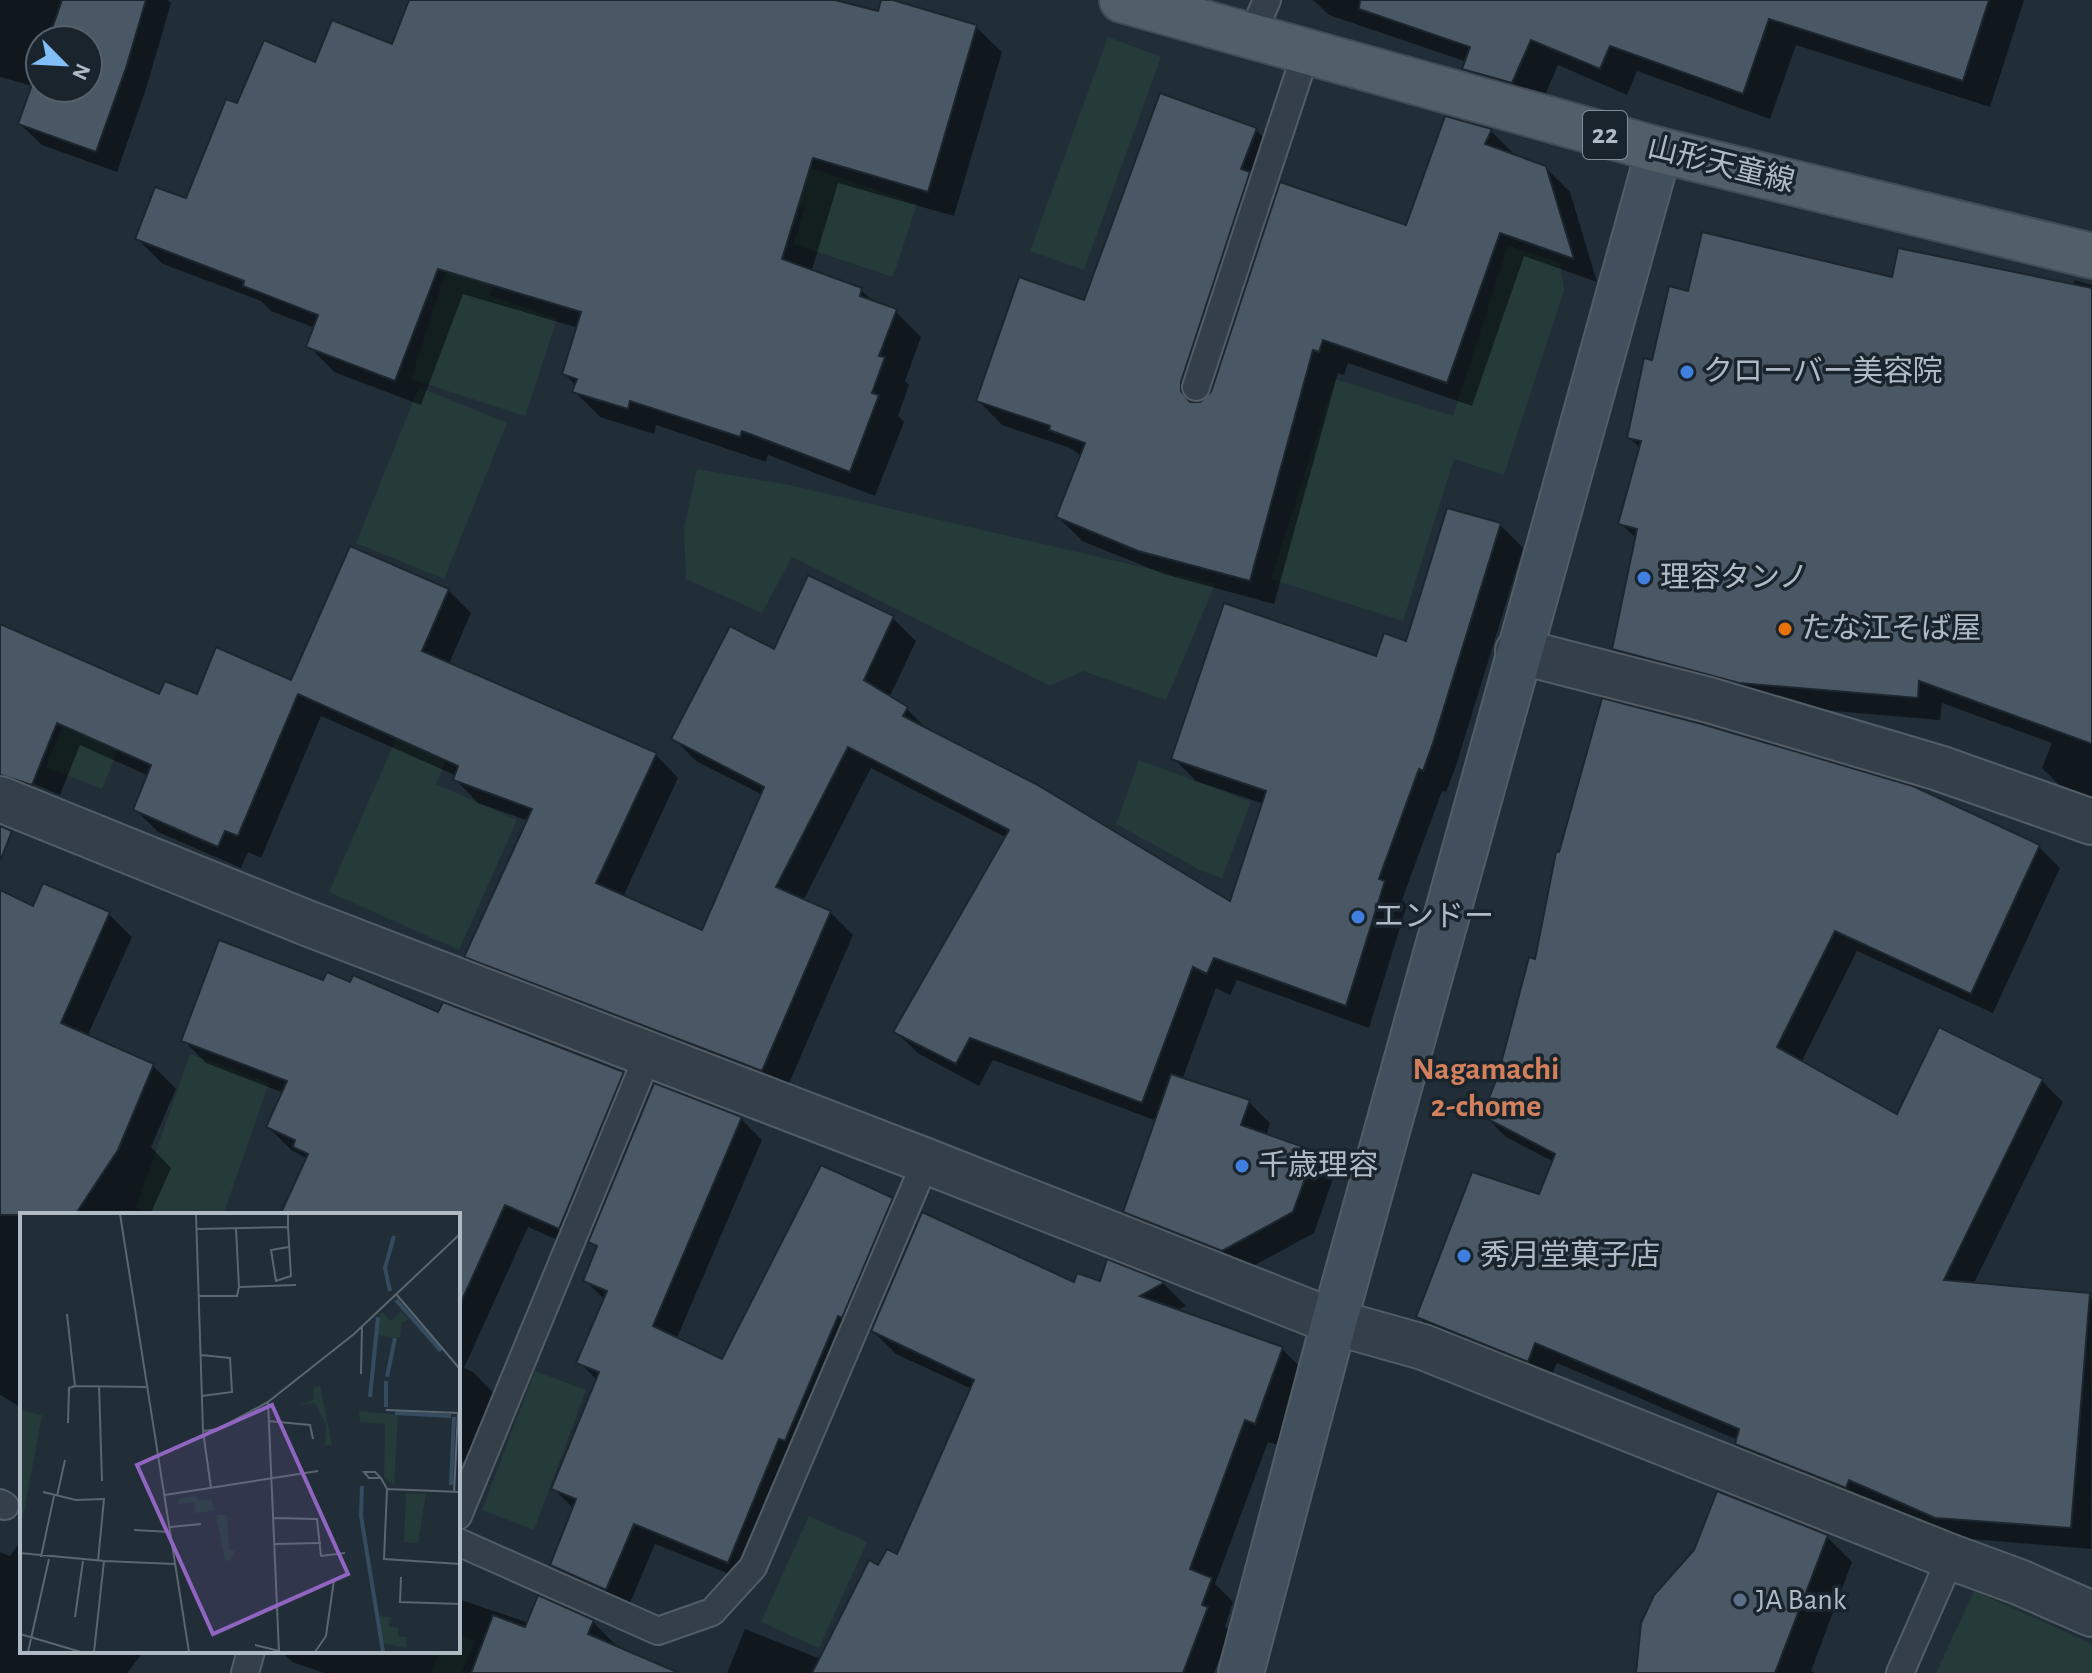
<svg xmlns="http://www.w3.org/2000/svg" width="2092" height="1673" font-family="'Alegreya Sans','Noto Sans JP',sans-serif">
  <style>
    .green { fill: #243b3a }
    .shadow { fill: #0007; fill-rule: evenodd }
    .building { fill: #495864; stroke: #1c262f; stroke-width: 2 }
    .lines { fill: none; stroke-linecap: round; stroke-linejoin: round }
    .lane-casing { stroke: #525d66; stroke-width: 30 }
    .street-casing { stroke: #525d66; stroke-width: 48 }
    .secondary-casing { stroke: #525d66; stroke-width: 48 }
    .primary-casing { stroke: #414b55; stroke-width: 48 }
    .lane { stroke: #343f49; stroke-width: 26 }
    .street { stroke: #343f49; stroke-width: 44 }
    .secondary { stroke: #424f5c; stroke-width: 44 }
    .primary { stroke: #525f69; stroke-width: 44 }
    .shop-dot { fill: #3f7fe0; stroke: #1a242d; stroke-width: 3 }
    .food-dot { fill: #e8710a; stroke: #1a242d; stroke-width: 3 }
    .service-dot { fill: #5c6f8a; stroke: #1a242d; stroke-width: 3 }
    .labels { text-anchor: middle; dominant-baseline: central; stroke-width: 7; stroke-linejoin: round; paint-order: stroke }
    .shield { fill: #1a242d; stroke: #828d97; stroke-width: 2 }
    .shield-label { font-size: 28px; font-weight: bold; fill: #afbac5 }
    .street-label { font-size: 30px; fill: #afbac5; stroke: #1a242d }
    .poi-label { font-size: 30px; fill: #afbac5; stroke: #1a242d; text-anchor: start }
    .neighbourhood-label { font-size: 32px; font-weight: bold; fill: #d3815c; stroke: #1a242d }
    .inset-river { fill: none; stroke: #354c60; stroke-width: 4 }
    .inset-road { fill: none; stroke: #5a6670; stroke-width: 2 }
    .view { fill: #9065c1; fill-opacity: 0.15; stroke: #9065c1; stroke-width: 4 }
    .inset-edge { fill: none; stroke: #afbac5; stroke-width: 4 }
  </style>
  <rect width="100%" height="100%" fill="#212e38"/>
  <g class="green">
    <polygon points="1108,37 1161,57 1084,270 1030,251"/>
    <polygon points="811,168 917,204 893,277 794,244 805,207 798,204"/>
    <polygon points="480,169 526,184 490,296 557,319 525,416 411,379"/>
    <polygon points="1508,246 1560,263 1564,290 1504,475 1454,459 1403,621 1271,579 1335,379 1453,416"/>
    <polygon points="419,387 507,423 444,579 356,543"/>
    <polygon points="697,469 789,485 1215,584 1166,700 1083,671 1050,686 792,557 762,613 686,579 684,528"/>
    <polygon points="86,670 142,692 102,789 46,767"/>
    <polygon points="398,734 448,756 436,784 517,820 459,950 329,892"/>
    <polygon points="1139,760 1251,802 1222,878 1202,871 1116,824"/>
    <polygon points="190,1054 269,1083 223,1215 156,1215 136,1208"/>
    <polygon points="535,1371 586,1390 534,1530 482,1510"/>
    <polygon points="809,1516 867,1542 819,1648 761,1622"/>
    <polygon points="1974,1591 2088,1642 2092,1647 2092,1673 1936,1673"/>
    <polygon points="458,1635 474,1641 462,1673 431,1673 440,1651 458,1651"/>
  </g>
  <g class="shadow">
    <path d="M0,0H168L171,3L146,89L117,172L42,145L20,124L33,86L0,77ZM40,40H88V88H40Z"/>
    <polygon points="411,0 828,0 879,14 883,0 886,0 976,27 1002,52 954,216 838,183 812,270 861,290 875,303 895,311 921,337 905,381 909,385 898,416 904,422 875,496 768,455 766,462 656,425 654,434 600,417 574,391 576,386 564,373 578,328 463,294 421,405 334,372 309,346 315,328 271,311 261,301 163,264 137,239 187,201 316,64 394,47"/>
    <polygon points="1313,0 2024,0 1990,107 1796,45 1770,119 1637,71 1627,95 1558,65 1539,109 1491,95 1464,68 1467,62 1329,15"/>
    <polygon points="1256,130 1280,154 1266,191 1276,201 1407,227 1491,131 1515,155 1545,167 1570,192 1597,282 1524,256 1472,406 1348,363 1344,375 1338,373 1274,604 1164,574 1082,541 1058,517 1082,456 1070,448 1002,425 978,400 1085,302"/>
    <polygon points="1893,280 2073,286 2075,280 2092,285 2092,799 2065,791 2042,768 2052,743 1942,703 1940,720 1763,705 1637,672 1614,649 1637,539 1620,523 1641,449 1629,437 1653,362 1690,293"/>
    <polygon points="1500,525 1523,548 1456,766 1446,792 1442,791 1402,900 1407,905 1369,1028 1237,980 1230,995 1216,988 1182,1080 1249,1102 1270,1123 1266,1136 1313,1152 1335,1173 1314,1233 1244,1271 1147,1233 1126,1212 1157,1121 993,1060 979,1086 919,1054 896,1032 1007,838 871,768 803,901 830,912 853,935 785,1093 489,979 466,956 529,821 478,803 456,780 457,776 321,716 261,858 248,852 241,868 158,832 135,809 149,776 80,745 60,795 0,770 0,626 160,697 198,696 292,682 448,590 471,613 449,664 656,755 678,778 623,897 703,933 763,795 696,761 674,739 774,651 893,618 916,641 889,698 906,708 930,732 1231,904 1264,804 1196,781 1173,758 1407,643"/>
    <polygon points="2039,847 2060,868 1993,1013 1857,951 1801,1063 1898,1116 1940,1030 2042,1081 2063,1102 1973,1285 2089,1295 2092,1298 2091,1549 1958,1538 1870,1500 1867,1508 1758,1465 1737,1444 1738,1440 1557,1363 1549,1382 1439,1338 1418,1316 1540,1196 1554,1162 1506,1137 1485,1116 1537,961"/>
    <polygon points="0,892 34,908 109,914 132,937 87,1037 153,1066 176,1089 151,1147 171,1168 150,1215 22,1215 22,1408 0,1395"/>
    <polygon points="324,982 439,1015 623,1073 646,1096 582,1251 528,1227 464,1368 473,1372 495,1395 464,1462 458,1459 458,1215 283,1215 308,1159 291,1150 268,1127 284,1093 206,1063 183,1040"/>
    <polygon points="741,1119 762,1140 676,1340 723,1361 891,1200 912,1221 749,1582 655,1544 627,1610 573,1586 552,1565 574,1509 553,1488 598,1381 579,1362 605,1300 585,1280 598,1249 591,1242"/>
    <polygon points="1108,1262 1164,1284 1186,1306 1176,1311 1282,1349 1305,1372 1278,1445 1268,1442 1215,1584 1233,1602 1225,1626 1230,1632 1214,1673 727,1673 745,1629 821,1659 879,1568 898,1556 972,1389 896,1354 873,1331 1075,1285 1101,1284"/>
    <polygon points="1827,1537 1852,1562 1811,1671 1815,1673 1638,1673"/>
    <polygon points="22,1539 22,1651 144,1651 127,1673 0,1673 0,1552 10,1556"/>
    <polygon points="458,1599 529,1623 593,1622 616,1645 615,1647 679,1673 324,1673 292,1662 281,1651 458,1651"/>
  </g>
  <g class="building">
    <polygon points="62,0 146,0 126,68 96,152 18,124 40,62 40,88 88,88 88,40 48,40"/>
    <polygon points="409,0 835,0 878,11 881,0 893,0 977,25 928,192 813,158 782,259 862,288 860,296 897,309 879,356 885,357 872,393 879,395 850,472 742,431 740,437 630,401 628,409 572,392 577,379 562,374 581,312 438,269 395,381 306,347 318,315 243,286 244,281 135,239 155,187 186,198 226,99 237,103 264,40 315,62 332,20 392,44"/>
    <polygon points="1360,0 1989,0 1963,81 1769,19 1743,94 1610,46 1600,69 1531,40 1512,83 1462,69 1470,47 1359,9"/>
    <polygon points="1160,93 1257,128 1241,169 1250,172 1181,382 1181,391 1190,402 1200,402 1211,392 1280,182 1406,225 1445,116 1492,129 1485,144 1546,166 1574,259 1500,233 1447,383 1323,340 1319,352 1313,350 1250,581 1138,551 1056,517 1085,443 1049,430 1050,426 976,401 1019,277 1084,300"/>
    <polygon points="1702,232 1892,277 1898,248 2092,288 2092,744 1919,681 1918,698 1739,683 1612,649 1637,529 1618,524 1641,441 1627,438 1644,358 1652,360 1669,286 1688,291"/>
    <polygon points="1447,508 1501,523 1433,743 1423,771 1419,769 1379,879 1385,881 1346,1006 1214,958 1207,974 1193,967 1142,1103 970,1038 956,1064 893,1032 1009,830 848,747 776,887 831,911 762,1071 464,957 532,809 453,780 458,766 298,694 238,836 225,831 218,847 133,810 151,765 57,723 32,785 0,775 0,624 159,694 165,681 197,694 216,647 291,680 350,546 449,589 422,651 657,753 596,883 702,930 764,787 671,739 730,626 774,649 808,575 894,616 864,680 908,707 903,716 1036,784 1230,901 1266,791 1171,759 1224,603 1376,656 1384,633 1406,641"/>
    <polygon points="1602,698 1702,724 1913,786 2040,845 1971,994 1835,931 1777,1047 1897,1114 1939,1027 2043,1079 1944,1280 2090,1293 2071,1528 1935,1518 1849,1480 1846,1488 1735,1444 1739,1429 1535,1343 1528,1362 1416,1317 1472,1172 1539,1194 1555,1154 1482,1116 1498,1075 1529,957 1535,959 1556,852 1559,852"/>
    <polygon points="0,826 12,831 1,859 0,858"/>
    <polygon points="43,883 110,912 61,1023 154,1064 118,1150 75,1215 0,1215 0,890 33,906"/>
    <polygon points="219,940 323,980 327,972 350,982 353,975 438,1012 443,1002 624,1072 559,1229 505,1205 458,1309 458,1215 280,1215 308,1154 293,1147 295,1140 266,1127 287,1081 181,1041"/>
    <polygon points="1171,1074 1250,1100 1241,1125 1315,1151 1293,1212 1222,1251 1123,1212"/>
    <polygon points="654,1083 742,1117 653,1326 722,1359 821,1165 893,1198 842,1318 838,1316 785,1441 779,1439 728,1563 634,1524 606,1590 550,1565 576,1499 551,1489 599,1372 576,1363 607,1291 583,1281 597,1246 588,1242"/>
    <polygon points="922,1212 1074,1282 1077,1273 1100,1281 1107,1259 1165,1282 1140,1296 1283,1347 1255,1424 1245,1420 1190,1569 1212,1578 1202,1605 1208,1607 1183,1673 812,1673 869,1560 878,1565 887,1549 897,1554 974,1380 871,1331"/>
    <polygon points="1717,1491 1828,1535 1775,1673 1636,1673 1641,1623 1654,1595 1694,1550"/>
    <polygon points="538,1595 594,1620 588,1634 679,1673 471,1673 493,1615 525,1627"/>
  </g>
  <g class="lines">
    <defs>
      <g id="lane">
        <polyline points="1251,37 1267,0"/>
        <polyline points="1196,387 1306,52"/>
        <polyline points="0,1503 5,1506"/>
        <polyline points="458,1516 648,1055"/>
        <polyline points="458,1542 658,1631 712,1612 753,1567 926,1161"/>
        <polyline points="245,1673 251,1651"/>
        <polyline points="1900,1673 1951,1557"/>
      </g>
      <g id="street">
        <polyline points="1518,651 1709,700 1939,768 2092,822"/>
        <polyline points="0,799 307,923 926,1161 1334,1322 1423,1347 1951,1557 2019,1582 2092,1614"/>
      </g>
      <polyline id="secondary" points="1241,1673 1334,1322 1659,150"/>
      <polyline id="primary" points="1122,0 1659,150 2092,256"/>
    </defs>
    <use href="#lane" class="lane-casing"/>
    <use href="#street" class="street-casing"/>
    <use href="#secondary" class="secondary-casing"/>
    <use href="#primary" class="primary-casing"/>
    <use href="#lane" class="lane"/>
    <use href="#street" class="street"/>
    <use href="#secondary" class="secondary"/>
    <use href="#primary" class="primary"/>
  </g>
  <g class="shop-dot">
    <circle cx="1687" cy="372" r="8"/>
    <circle cx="1644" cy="578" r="8"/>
    <circle cx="1358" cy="917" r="8"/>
    <circle cx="1242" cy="1166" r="8"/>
    <circle cx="1464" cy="1256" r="8"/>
  </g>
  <circle class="food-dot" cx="1785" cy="629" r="8"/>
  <circle class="service-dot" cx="1740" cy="1600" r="8"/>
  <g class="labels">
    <rect class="shield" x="1583" y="111" width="44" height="48" rx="6"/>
    <g class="shield-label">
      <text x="1605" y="135">22</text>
    </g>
    <g class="street-label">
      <text transform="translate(1721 165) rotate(14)">山形天童線</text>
    </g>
    <g class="poi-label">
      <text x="1703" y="372">クローバー美容院</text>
      <text x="1660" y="578">理容タンノ</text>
      <text x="1801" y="629">たな江そば屋</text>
      <text x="1374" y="917">エンドー</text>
      <text x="1258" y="1166">千歳理容</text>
      <text x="1480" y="1256">秀月堂菓子店</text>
      <text x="1756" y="1600">JA Bank</text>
    </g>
    <g class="neighbourhood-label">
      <text x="1486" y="1069">Nagamachi<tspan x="1486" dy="37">2-chome</tspan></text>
    </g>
  </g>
  <g transform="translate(20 1213)">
    <rect width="440" height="440" fill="#212e38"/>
    <path d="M381,98L389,106L382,109L380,125L356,122L359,102L362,99L371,108ZM300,173L312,232L305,233L306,212L295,190L277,192L294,187L293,175ZM0,197L22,202L0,321ZM339,198L378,202L374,272L364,265L365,211L340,209ZM386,281H406L398,330L384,329ZM177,283L178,287L192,286L194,298L175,300L174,289L158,291L160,285ZM196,302H207L209,337L215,338L211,347L205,348ZM358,403L370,404L369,413L379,415L378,423L386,424V435L363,430Z" fill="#243b3a"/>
    <path class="inset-river" d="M370,78L365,55L374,23M376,87L421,138M367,164L375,125M350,184L358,104M366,194V168M375,200L431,203M431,272L434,204M342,273L341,303L363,439"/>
    <path class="inset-road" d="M100,1L169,439M176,1L183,218L191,275M268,14L271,63L256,68L251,37L269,34M176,16L268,14V1M216,16L219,74L276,72M376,81L440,156M178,83H217L219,74M47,101L55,173L126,174M181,142L210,145L212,179L182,183M341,161L342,113M79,173L82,268M366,197L440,200M248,208L290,212L293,226M48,210L49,175L55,173M183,218L198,216L248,189M361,265H349L344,259H355L361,265L367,276L440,279M367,276L364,346L440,351M23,279L56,287L84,286L78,348M434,279L438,200M145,282L298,258M37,283L45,247M253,305L297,306L301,343L325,340M150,314L181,311M114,317L151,319M255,331L301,330M0,340L84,348L74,439M21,344L34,283M84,348L155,351M381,364L380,389L440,391M55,404L63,348M0,421L61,439M235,432L259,438M8,439L29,346M259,439L248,189L334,121L440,21M295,439L306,423L314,367"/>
    <path class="view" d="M252,192L328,361L193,421L117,252Z"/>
    <rect width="440" height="440" class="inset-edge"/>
  </g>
  <g transform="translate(64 64) rotate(114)"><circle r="38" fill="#1a242d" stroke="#56606a" stroke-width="2"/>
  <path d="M0-6L14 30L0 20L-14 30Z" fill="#82bef7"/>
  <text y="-12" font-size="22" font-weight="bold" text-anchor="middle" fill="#afbac5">N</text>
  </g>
</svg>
